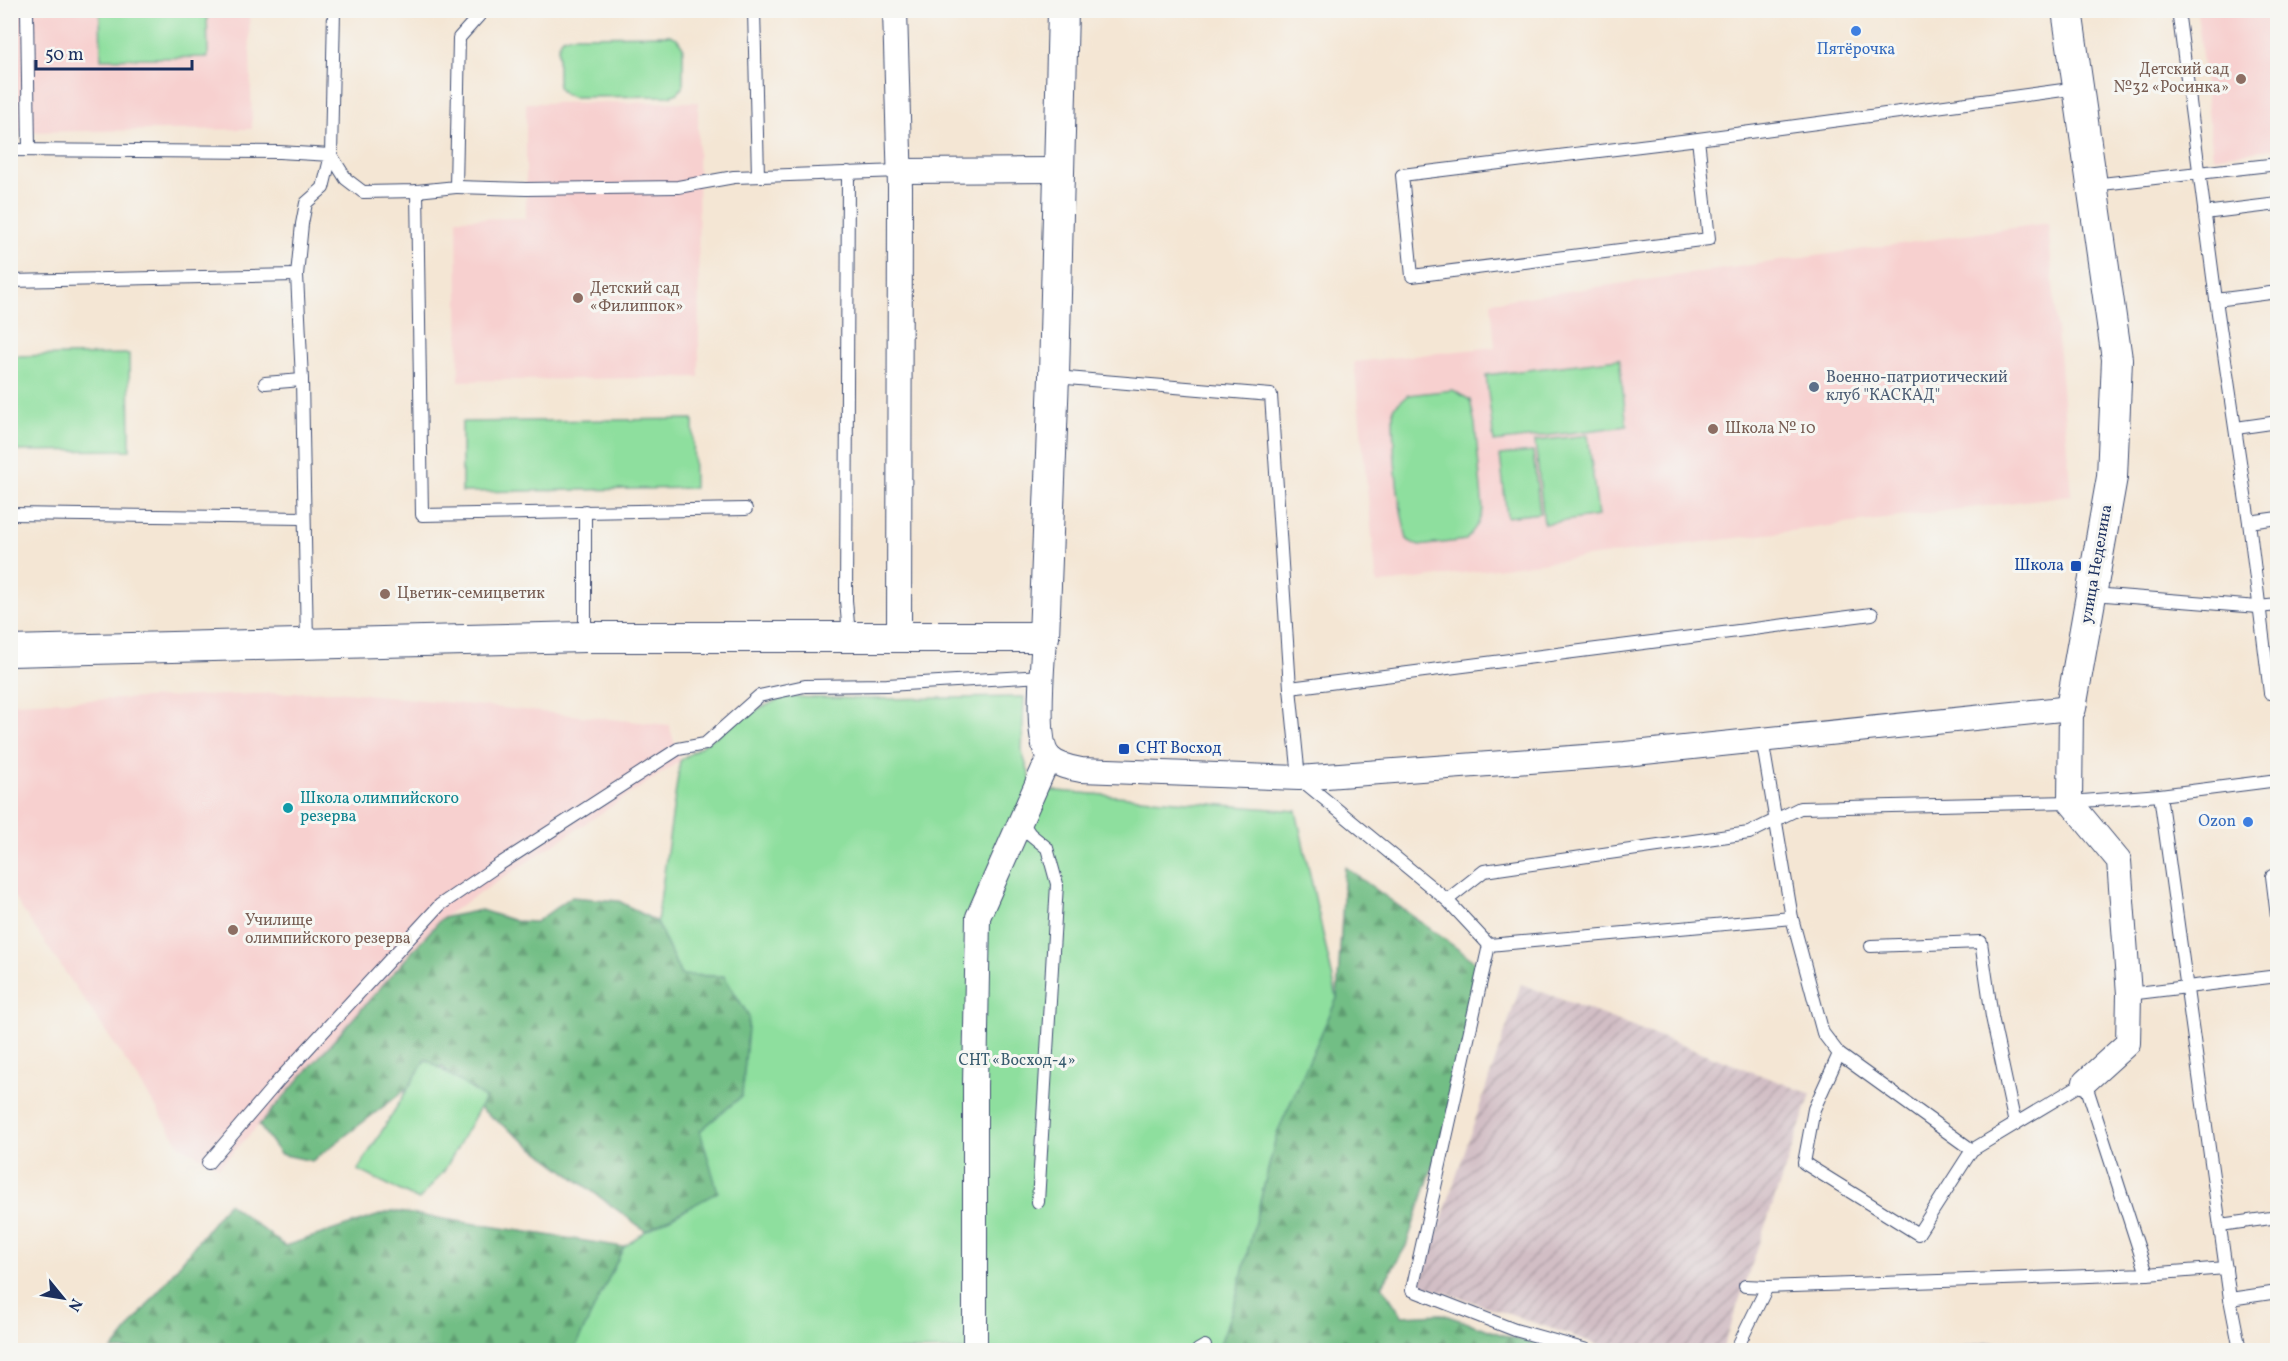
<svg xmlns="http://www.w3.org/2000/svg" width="2288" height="1361" font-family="Vollkorn,serif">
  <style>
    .built { fill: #f7d0cf }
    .industrial { fill: url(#industrial-furrows) }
    .forest { fill: url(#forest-firs); stroke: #467672; stroke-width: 1.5 }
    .green { fill: #8edf9e; stroke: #54877e; stroke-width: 1.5 }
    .water { fill: url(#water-ripples); stroke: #4c72a6; stroke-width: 1.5 }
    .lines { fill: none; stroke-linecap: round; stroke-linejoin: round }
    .service-casing { stroke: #3c4a70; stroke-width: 14 }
    .minor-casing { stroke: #3c4a70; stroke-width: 26 }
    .tertiary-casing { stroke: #3c4a70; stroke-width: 32 }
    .service { stroke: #fff; stroke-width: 12 }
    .minor { stroke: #fff; stroke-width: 24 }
    .tertiary { stroke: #fff; stroke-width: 30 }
    .shop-dot { fill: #3f7fe0; stroke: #f6f6f2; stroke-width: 2 }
    .education-dot { fill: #8d6e63; stroke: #f6f6f2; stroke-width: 2 }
    .service-dot { fill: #5c6f8a; stroke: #f6f6f2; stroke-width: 2 }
    .transit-dot { fill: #1a4fb4; stroke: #f6f6f2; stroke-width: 2 }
    .culture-dot { fill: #0f9aa8; stroke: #f6f6f2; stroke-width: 2 }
    .labels { text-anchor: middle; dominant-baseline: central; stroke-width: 6; stroke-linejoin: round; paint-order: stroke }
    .shop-label { font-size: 16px; fill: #366cbe; stroke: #f6f6f2 }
    .education-label { font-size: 16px; fill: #785e54; stroke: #f6f6f2; text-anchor: start }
    .service-label { font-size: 16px; fill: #4e5e75; stroke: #f6f6f2; text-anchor: start }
    .street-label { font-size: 16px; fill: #1b2f5e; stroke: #f6f6f2 }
    .transit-label { font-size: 16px; fill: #164399; stroke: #f6f6f2; text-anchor: end }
    .culture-label { font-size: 16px; fill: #0d838f; stroke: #f6f6f2; text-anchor: start }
    .park-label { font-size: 16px; fill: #385b6e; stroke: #f6f6f2 }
  </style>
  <defs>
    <pattern id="industrial-furrows" width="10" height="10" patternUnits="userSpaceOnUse" patternTransform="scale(1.5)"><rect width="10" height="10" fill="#d2bec5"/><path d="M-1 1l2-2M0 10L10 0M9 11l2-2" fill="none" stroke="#aa9ba3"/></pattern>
    <pattern id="forest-firs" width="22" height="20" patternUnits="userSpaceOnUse" patternTransform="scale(1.5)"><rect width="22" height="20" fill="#72be85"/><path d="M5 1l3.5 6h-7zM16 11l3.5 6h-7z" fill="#5d9b70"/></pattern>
    <pattern id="water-ripples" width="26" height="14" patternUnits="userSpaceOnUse" patternTransform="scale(1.5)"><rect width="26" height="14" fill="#7db5ed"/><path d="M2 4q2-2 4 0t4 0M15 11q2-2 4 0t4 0" fill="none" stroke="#6694c3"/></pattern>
  </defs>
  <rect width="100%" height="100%" fill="#f6f6f2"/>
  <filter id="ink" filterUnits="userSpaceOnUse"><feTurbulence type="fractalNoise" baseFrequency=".0167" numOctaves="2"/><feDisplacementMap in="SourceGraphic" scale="12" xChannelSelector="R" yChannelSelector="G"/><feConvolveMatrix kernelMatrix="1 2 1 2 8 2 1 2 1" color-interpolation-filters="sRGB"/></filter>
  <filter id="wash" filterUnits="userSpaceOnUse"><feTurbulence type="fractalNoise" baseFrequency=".008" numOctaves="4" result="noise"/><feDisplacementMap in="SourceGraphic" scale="24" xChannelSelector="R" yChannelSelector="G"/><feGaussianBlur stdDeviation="1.35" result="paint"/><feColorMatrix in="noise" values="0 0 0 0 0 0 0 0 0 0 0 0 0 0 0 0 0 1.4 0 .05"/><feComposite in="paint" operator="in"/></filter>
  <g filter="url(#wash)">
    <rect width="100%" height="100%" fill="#f4e6d4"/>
    <g class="built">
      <polygon points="11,11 249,11 252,129 11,132"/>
      <polygon points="2197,11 2277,11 2277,148 2213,157"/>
      <polygon points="698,102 699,377 459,381 457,219 526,218 526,103"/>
      <polygon points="2048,223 2071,495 1377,584 1354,362 1495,347 1491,302"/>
      <polygon points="336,691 669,725 680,761 442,918 259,1125 219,1167 180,1146 138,1079 11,893 10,703"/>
    </g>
    <polygon class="industrial" points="1521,984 1811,1094 1722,1350 1614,1350 1420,1284"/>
    <g class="forest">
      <polygon points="1345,867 1484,968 1447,1123 1406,1246 1382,1286 1402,1316 1442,1314 1512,1338 1568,1350 1218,1350 1236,1298 1277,1133 1337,998"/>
      <polygon points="571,897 619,901 657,922 681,975 724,976 749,1016 742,1096 700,1131 719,1192 646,1231 470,1101 442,1066 421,1078 312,1161 280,1154 259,1125 442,918 481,910 515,921 536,922"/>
      <polygon points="228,1203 285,1246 392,1211 624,1247 574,1350 112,1350"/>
    </g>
    <g class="green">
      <polygon points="100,11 207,11 208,57 101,59"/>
      <polygon points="670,35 677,38 683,47 683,86 678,93 670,96 573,97 564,94 558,87 558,48 562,38 573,36"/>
      <polygon points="129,354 130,450 11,451 11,356"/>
      <polygon points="1619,359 1627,426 1494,442 1486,375"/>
      <path d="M1453,390L1470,400L1475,424L1483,510L1478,524L1466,540L1419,546L1407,540C1397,498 1393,452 1393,408L1408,395Z"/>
      <polygon points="693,419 694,488 462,492 462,422"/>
      <polygon points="1588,435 1598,516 1544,524 1535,441"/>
      <polygon points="1533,452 1540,513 1507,517 1500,455"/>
      <polygon points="785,697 876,699 1024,697 1022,752 1034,789 1296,811 1337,998 1277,1133 1236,1298 1218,1350 574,1350 624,1247 646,1231 718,1192 700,1131 742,1096 749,1016 724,976 681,975 657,922 680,761 749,713"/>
      <polygon points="426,1059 485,1098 444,1171 419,1200 358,1170"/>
    </g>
    <polygon class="water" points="1989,1343 2028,1348 2031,1350 1945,1350"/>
  </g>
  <g filter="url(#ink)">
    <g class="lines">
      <defs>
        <g id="service">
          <polyline points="27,10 29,150"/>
          <polyline points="334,10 331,155 346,179 363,192 417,191 456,187 459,38 484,10"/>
          <polyline points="754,10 758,176"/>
          <polyline points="2178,10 2216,300 2249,522 2270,693 2278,692"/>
          <polyline points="1698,139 1709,239 1412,276 1402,175 1698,139 2078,88"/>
          <polyline points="10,150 279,152 331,155 323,188 306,203 302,224 297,275 302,380 307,644"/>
          <polyline points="848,172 846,600 849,636"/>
          <polyline points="2093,185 2278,164"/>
          <polyline points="456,187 526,189 678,187 734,177 900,171"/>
          <polyline points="417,191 422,515 746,509"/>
          <polyline points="2204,213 2278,204"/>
          <polyline points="10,281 297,275"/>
          <polyline points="2216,300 2278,292"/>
          <polyline points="1055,377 1271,395 1290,688 1299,778 1447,900 1489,945"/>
          <polyline points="265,383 302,380"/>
          <polyline points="2236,428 2278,422"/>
          <polyline points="585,511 585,636"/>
          <polyline points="10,514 303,518"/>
          <polyline points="2249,522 2278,518"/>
          <polyline points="2093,594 2258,607 2278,605"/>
          <polyline points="1290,688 1872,614"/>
          <polyline points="1762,739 1792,918 1823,1033 1839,1054 1972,1150"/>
          <polyline points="2160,795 2230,1299 2240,1350"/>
          <polyline points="1021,821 1030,834 1047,848 1057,884 1038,1202"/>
          <polyline points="2278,875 2272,876 2278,925"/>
          <polyline points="1447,900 1484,871 1749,833 1800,808 2070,802 2160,795 2278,780"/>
          <polyline points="1489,945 1412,1290 1515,1330 1587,1350"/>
          <polyline points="1489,945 1792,918"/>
          <polyline points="1871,946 1981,942 1992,1017 2015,1124"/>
          <polyline points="2129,994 2278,976"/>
          <polyline points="208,1163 279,1080 440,905 500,864 678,749 705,744 759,696 805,686 887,685 1042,676"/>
          <polyline points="2220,1225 2278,1217"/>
          <polyline points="2147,1274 2226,1268"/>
          <polyline points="1745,1286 1767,1287 2147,1274 2085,1082 1972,1150 1918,1234 1804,1163 1814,1109 1839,1054"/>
          <polyline points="2230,1299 2278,1292"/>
          <polyline points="1198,1350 1205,1346"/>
          <polyline points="1736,1350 1767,1287"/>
        </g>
        <g id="minor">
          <polyline points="895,10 900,188 899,637"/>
          <polyline points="900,171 1058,170"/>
          <path d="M1044,637C1043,661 1034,743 1050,758C1058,766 1071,768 1081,770L1299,778L1625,754L2071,708L2070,802L2119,861L2129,994L2128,1043L2085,1082"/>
          <polyline points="975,1350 975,1086 978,917 1049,757"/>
        </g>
        <g id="tertiary">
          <polyline points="2067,10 2117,359 2112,477 2071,708"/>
          <polyline points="10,651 585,637 1044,637 1054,376 1063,10"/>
        </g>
      </defs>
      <use href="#service" class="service-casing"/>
      <use href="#minor" class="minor-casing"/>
      <use href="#tertiary" class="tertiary-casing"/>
      <use href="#service" class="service"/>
      <use href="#minor" class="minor"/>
      <use href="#tertiary" class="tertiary"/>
    </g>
  </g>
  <g class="shop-dot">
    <circle cx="1856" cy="31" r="6"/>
    <circle cx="2248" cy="822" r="6"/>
  </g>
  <g class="education-dot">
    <circle cx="2241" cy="79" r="6"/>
    <circle cx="578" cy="298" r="6"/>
    <circle cx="1713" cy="429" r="6"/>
    <circle cx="385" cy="594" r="6"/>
    <circle cx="233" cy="930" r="6"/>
  </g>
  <circle class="service-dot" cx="1814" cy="387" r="6"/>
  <g class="transit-dot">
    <rect x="2070" y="560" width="12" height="12" rx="3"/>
    <rect x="1118" y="743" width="12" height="12" rx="3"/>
  </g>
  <circle class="culture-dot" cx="288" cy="808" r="6"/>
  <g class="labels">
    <g class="shop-label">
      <text x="1856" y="50">Пятёрочка</text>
      <text x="2236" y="822" text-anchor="end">Ozon</text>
    </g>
    <g class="education-label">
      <text x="2229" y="70" text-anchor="end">Детский сад<tspan x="2229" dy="18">№32 «Росинка»</tspan></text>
      <text x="590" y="289">Детский сад<tspan x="590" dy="18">«Филиппок»</tspan></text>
      <text x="1725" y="429">Школа № 10</text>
      <text x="397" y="594">Цветик-семицветик</text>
      <text x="245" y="921">Училище<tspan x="245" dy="18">олимпийского резерва</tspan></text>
    </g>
    <g class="service-label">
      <text x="1826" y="378">Военно-патриотический<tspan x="1826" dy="18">клуб "КАСКАД"</tspan></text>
    </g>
    <g class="street-label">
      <text transform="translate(2097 564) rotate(-80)">улица Неделина</text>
    </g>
    <g class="transit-label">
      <text x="2064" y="566">Школа</text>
      <text x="1136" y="749" text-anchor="start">СНТ Восход</text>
    </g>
    <g class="culture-label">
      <text x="300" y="799">Школа олимпийского<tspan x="300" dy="18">резерва</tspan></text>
    </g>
    <g class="park-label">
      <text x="1017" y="1061">СНТ «Восход-4»</text>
    </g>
  </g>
  <rect width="2288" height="1361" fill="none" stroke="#f6f6f2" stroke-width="36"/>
  <g transform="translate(63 1298) rotate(120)" stroke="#f6f6f2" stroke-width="4.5" paint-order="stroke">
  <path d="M0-4.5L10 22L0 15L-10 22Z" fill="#1b2f5e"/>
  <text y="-9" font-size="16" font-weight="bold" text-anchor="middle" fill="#1b2f5e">N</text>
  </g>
  <path d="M36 60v9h156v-9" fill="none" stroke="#1b2f5e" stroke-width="3"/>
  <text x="45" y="60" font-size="18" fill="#1b2f5e" stroke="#f6f6f2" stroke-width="4.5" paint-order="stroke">50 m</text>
</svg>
